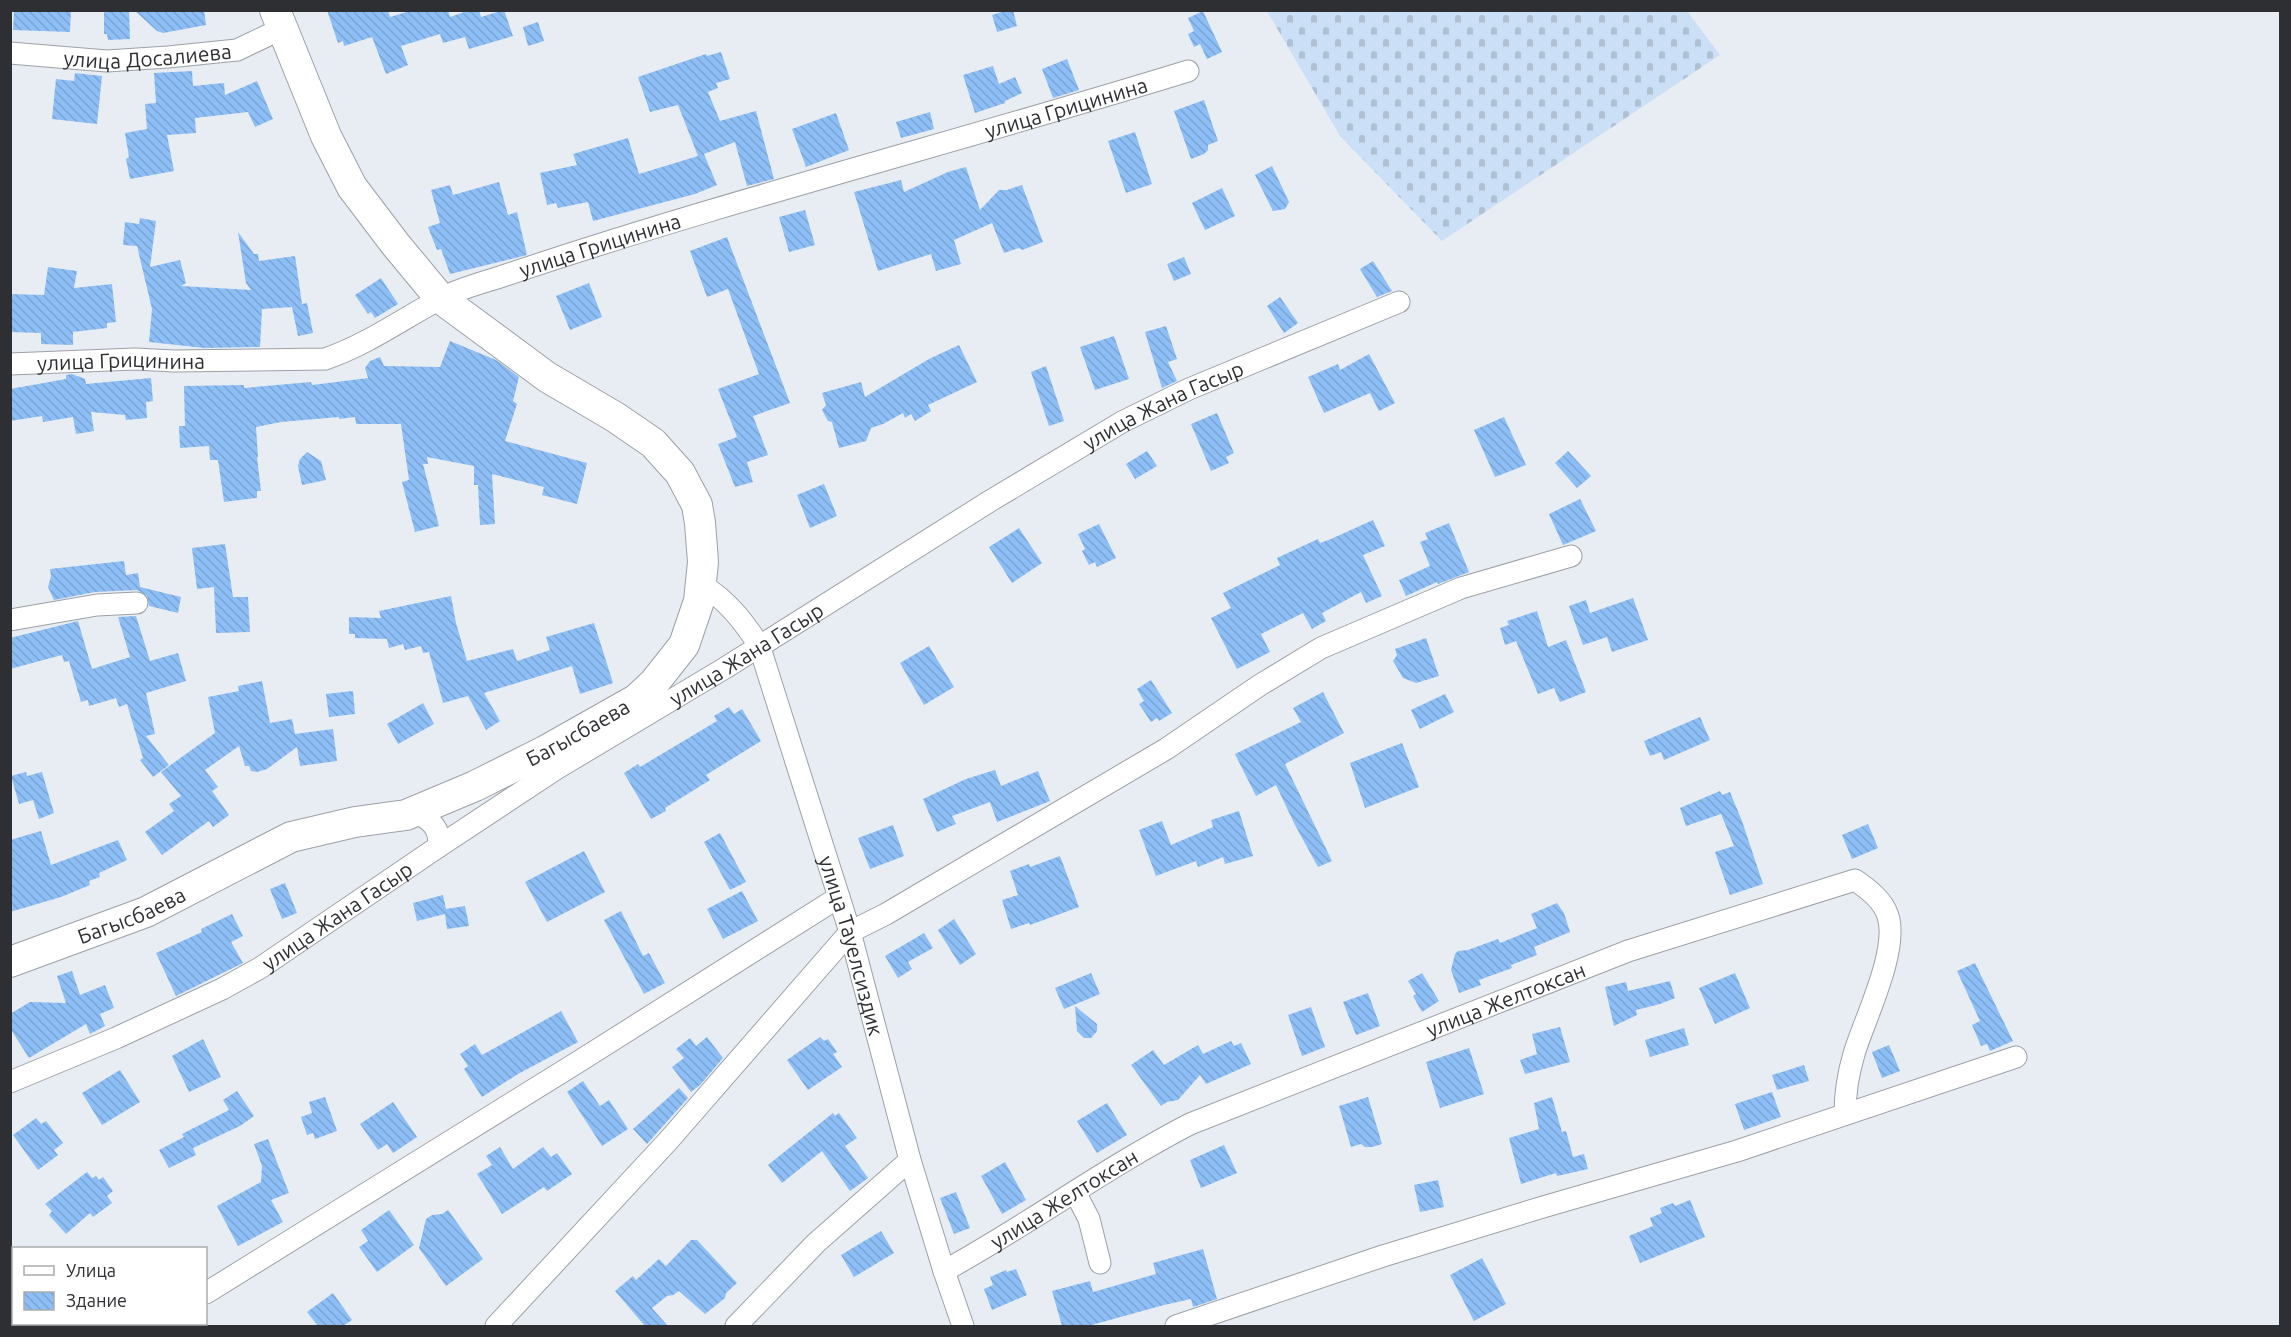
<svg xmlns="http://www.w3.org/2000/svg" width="2291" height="1337" font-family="Ubuntu,sans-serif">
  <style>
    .cemetery { fill: url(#cemetery-stones) }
    .building { fill: url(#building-back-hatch) }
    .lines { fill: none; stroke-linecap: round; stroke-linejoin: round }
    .street-casing { stroke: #9ca1a7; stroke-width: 23 }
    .secondary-casing { stroke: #9ca1a7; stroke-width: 32 }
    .street { stroke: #fff; stroke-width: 21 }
    .secondary { stroke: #fff; stroke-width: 30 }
    .labels { text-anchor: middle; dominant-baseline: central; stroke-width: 6; stroke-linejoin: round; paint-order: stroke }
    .street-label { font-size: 21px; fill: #2d2f32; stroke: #fff }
  </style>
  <defs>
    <pattern id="cemetery-stones" width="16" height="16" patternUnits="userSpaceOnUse" patternTransform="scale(1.5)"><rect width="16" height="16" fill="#cbdff6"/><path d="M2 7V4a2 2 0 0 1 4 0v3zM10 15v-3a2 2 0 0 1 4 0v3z" fill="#afc0d3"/></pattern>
    <pattern id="building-back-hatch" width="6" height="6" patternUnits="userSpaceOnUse" patternTransform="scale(1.5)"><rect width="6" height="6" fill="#8dbff6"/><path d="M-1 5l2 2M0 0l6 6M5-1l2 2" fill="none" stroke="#7aa4d3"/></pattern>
  </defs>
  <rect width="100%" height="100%" fill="#e8edf3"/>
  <polygon class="cemetery" points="1267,11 1687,11 1720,55 1442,241 1340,136"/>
  <g class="building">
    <polygon points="14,10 71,10 70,32 13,30"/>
    <polygon points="104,10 129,10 130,39 108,40 107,34 104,34"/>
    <polygon points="134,10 204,10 206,25 163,33 157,31"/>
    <polygon points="327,10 388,10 390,17 413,10 448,10 450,17 470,10 479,10 481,17 504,10 513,36 469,49 465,37 443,43 440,34 401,46 408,65 386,74 372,37 344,46 343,41 338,43"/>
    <polygon points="1008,10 1013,10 1017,26 997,32 992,15"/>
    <polygon points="1203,11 1222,52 1207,59 1200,44 1194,47 1188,34 1194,31 1188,18"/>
    <polygon points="538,22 544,41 528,46 523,27"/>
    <polygon points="721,52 730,79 716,83 718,88 708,92 720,121 756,111 774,179 747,186 735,142 704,154 717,185 695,194 593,221 588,202 558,208 556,203 547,205 540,173 577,165 573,154 628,138 639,174 698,156 678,105 650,112 638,77 706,54 707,56"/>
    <polygon points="1067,59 1079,90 1053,98 1042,69"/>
    <polygon points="993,66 999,84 1015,77 1022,93 1005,101 1005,103 975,113 963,75"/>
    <polygon points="192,71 193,86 224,83 225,95 257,81 273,119 255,127 248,112 195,118 196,133 167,135 174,171 130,179 126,159 129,157 125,133 147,129 145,104 156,103 154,73"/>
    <polygon points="75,73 102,76 97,124 52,119 56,79 74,81"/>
    <polygon points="1204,100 1218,141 1208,145 1208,150 1204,154 1191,159 1174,111"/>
    <polygon points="930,112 934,129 901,138 896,122"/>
    <polygon points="836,113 849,150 806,167 792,129"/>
    <polygon points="1135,132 1152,184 1126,193 1108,141"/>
    <polygon points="1272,166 1289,202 1285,209 1273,211 1255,175"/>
    <polygon points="966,167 980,210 999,190 1007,190 1022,185 1043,242 1022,250 1019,248 1004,253 992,223 954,240 961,264 936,271 931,254 878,271 854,192 901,180 904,192 948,172"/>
    <polygon points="499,182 508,215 517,212 527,255 450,274 441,249 437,250 428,227 440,223 431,190 450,185 453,195"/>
    <polygon points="1222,188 1235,216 1205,230 1192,203"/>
    <polygon points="805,210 815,245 789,252 779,217"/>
    <polygon points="140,218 156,221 150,267 180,260 186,283 181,286 251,290 246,283 238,232 254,254 258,254 259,261 295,256 302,304 307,303 313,333 298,336 292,307 262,309 260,347 205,348 149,342 152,309 137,246 123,245 125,222 139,224"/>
    <polygon points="727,237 790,403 753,416 768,455 747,462 753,482 735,487 718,444 737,437 718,389 759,374 728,289 707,297 690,251"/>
    <polygon points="1184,257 1191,274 1174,281 1167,264"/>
    <polygon points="1373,261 1392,291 1377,297 1360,269"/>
    <polygon points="48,267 77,271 74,288 112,284 116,322 107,323 107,328 73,332 73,345 41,344 41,333 10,332 10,294 44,295"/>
    <polygon points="381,278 398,304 375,318 371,312 368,314 355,295"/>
    <polygon points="589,283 602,317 570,330 556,296"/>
    <polygon points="1280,297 1298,323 1284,333 1267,306"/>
    <polygon points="1166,326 1177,359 1168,362 1177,381 1162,388 1145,332"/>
    <polygon points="1114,336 1129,379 1095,390 1080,347"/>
    <polygon points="450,341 496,360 519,377 513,401 517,404 505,441 587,463 577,504 542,495 544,487 492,474 495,524 480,525 478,485 474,485 474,466 427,457 428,464 423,464 439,526 415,532 402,482 409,480 401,424 356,424 355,417 339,419 339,417 281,422 256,427 258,457 257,457 261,491 257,491 257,498 224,502 218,460 210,460 209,446 180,448 179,426 185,426 184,386 244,385 244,388 311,382 312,385 368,378 365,368 370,361 380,357 384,366 440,367"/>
    <polygon points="959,345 977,382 928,405 931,411 915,421 911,414 905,418 903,413 883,424 871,428 866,441 839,448 832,422 828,421 822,410 826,405 822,393 861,382 865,397 929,359"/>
    <polygon points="1369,354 1395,403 1379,411 1370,393 1324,413 1308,377 1338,364 1340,370"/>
    <polygon points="1046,366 1064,421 1049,426 1031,372"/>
    <polygon points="72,374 85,379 86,384 151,378 153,401 146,402 147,418 126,420 125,415 91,412 94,431 76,434 73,417 43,422 42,416 10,421 10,389 66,379 66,375"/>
    <polygon points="1217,413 1234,453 1226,457 1229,463 1211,471 1191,424"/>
    <polygon points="1504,417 1526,465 1495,477 1474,430"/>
    <polygon points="1147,451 1157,466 1135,479 1126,464"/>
    <polygon points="1568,451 1591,476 1577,488 1555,463"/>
    <polygon points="307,452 321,461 326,480 302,485 298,466 300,459"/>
    <polygon points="824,484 837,516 810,528 797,495"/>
    <polygon points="1580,499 1596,531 1563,545 1549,514"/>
    <polygon points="1373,520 1385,546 1363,555 1382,596 1366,603 1361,592 1322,613 1326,621 1312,629 1303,613 1261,634 1270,652 1237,669 1211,618 1231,608 1223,593 1280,565 1277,558 1318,539 1320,543 1331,539"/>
    <polygon points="1449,523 1469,572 1438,584 1437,582 1406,596 1399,580 1430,566 1420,542 1428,539 1425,533"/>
    <polygon points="1099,524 1116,558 1097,567 1095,562 1089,565 1082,551 1085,549 1078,534"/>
    <polygon points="1019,528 1042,563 1012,583 989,547"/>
    <polygon points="225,544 233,597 248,597 250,632 216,633 214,587 197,589 192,548"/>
    <polygon points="124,561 126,575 138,573 140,587 181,597 178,613 149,606 147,596 137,590 95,592 54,600 48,587 51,576 50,569"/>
    <polygon points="451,596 456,623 467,661 513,649 517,661 550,650 546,637 594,623 613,683 580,694 572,666 484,693 500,721 486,730 468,696 443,703 429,652 423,653 421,646 405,650 403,644 389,648 387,639 355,638 355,634 349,634 349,617 381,618 379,611"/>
    <polygon points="1633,598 1648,640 1612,652 1607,637 1583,645 1569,606 1586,600 1590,613"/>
    <polygon points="1537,611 1548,647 1566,640 1586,692 1560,702 1554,688 1538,694 1516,641 1505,645 1500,628 1509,625 1507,621"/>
    <polygon points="136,616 150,661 178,653 186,681 146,693 155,734 146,736 169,765 153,777 140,760 143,758 127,704 119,707 116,698 89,706 88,700 81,702 69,661 64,662 62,655 10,669 10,638 78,621 92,669 130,657 118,617"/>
    <polygon points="1426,638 1439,676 1416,683 1403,678 1393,661 1397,655 1395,649"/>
    <polygon points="929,646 954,687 924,705 900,663"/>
    <polygon points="1151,680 1172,713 1159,721 1157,718 1151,722 1139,704 1144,701 1137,689"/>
    <polygon points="262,681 270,723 292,719 295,734 333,729 337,761 300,766 297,747 267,769 257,772 251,771 249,766 245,766 239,746 205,770 218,787 212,791 229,815 213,827 209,821 162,855 145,832 174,811 169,804 181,796 161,772 215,733 208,697 239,691 238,686"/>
    <polygon points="353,691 355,714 329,717 326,694"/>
    <polygon points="1323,692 1344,733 1285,764 1332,861 1318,867 1295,825 1276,785 1256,796 1235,754 1301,722 1293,708"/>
    <polygon points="1445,694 1454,712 1420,729 1411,710"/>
    <polygon points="423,703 434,724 398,744 387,724"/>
    <polygon points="729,707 734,714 742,709 761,741 706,775 710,780 665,808 666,811 651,819 624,773 638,764 640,767 717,721 714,716"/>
    <polygon points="1700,717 1710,740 1664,760 1661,752 1650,756 1644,741"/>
    <polygon points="1402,743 1419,787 1365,808 1350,763"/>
    <polygon points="995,770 1001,786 1038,771 1050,801 997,822 990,802 952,816 956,824 937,832 923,799 966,779"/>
    <polygon points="26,772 27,776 42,772 54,813 39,819 33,800 19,804 11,776"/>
    <polygon points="1720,791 1722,795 1730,792 1742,821 1763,884 1730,895 1715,852 1734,846 1721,814 1686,826 1680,808"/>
    <polygon points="1239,811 1253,856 1225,864 1223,857 1198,867 1196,861 1156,876 1139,830 1162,821 1171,845 1213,827 1211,820"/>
    <polygon points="1868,824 1878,848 1852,859 1842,835"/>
    <polygon points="893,825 904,856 870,869 858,838"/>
    <polygon points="41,831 51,865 118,840 127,860 99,873 100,877 89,881 90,885 61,897 10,912 10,840"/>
    <polygon points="720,833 746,882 730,890 704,842"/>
    <polygon points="584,851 605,892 547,922 525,882"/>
    <polygon points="1060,856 1079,907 1030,925 1029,923 1011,929 1002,900 1018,895 1010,871 1029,864 1030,867"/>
    <polygon points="285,883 297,913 282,919 270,889"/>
    <polygon points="742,891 758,921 723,939 707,909"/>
    <polygon points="443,895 446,909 465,906 469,926 447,929 445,914 417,921 413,903"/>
    <polygon points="1557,903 1564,913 1570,932 1534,947 1537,955 1511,965 1512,968 1479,980 1481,985 1459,993 1451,970 1455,954 1458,951 1468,950 1498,939 1500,943 1537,928 1531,914"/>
    <polygon points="621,911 643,956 649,953 665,983 644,994 604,920"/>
    <polygon points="232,914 243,936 231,942 243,963 176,996 156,953 202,932 201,929"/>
    <polygon points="954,919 976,954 960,965 938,930"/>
    <polygon points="924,933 933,948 908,962 912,969 898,978 885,956"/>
    <polygon points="1975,963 2013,1041 1990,1051 1987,1044 1981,1046 1972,1025 1980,1021 1957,971"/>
    <polygon points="72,971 80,995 105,985 114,1008 100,1014 105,1026 90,1034 86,1024 29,1058 10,1028 10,1014 30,1002 66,1003 57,976"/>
    <polygon points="1091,973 1100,994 1064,1009 1055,988"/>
    <polygon points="1422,973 1439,1001 1422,1012 1413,996 1416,994 1408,981"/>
    <polygon points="1735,973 1750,1008 1715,1024 1699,988"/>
    <polygon points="1670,981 1675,998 1660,1004 1636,1010 1637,1015 1614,1026 1605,987 1626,982 1628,991"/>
    <polygon points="1368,993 1380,1026 1356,1035 1343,1002"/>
    <polygon points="1075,1006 1097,1024 1097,1031 1091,1038 1084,1038 1077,1031"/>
    <polygon points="1311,1007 1325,1047 1302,1056 1288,1015"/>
    <polygon points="561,1011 578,1042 518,1074 482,1097 464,1069 468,1066 460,1054 475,1044 482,1055"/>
    <polygon points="1560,1027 1570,1062 1525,1074 1520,1060 1537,1054 1532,1034"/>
    <polygon points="1684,1028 1689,1045 1650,1057 1645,1040"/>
    <polygon points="707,1037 723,1058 700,1085 691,1092 672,1067 684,1058 676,1049 690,1038 696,1046"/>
    <polygon points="820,1037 824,1041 828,1039 837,1052 833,1054 842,1067 808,1090 787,1060"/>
    <polygon points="203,1039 221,1077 189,1092 172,1056"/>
    <polygon points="1231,1041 1234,1046 1241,1043 1251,1064 1206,1084 1200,1075 1178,1100 1167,1102 1161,1106 1131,1065 1153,1050 1164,1065 1198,1045 1203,1054"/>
    <polygon points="1889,1045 1900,1071 1882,1078 1872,1052"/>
    <polygon points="1469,1048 1484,1094 1440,1108 1426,1062"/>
    <polygon points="1804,1065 1809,1081 1777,1090 1772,1075"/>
    <polygon points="120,1070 140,1102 102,1125 82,1093"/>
    <polygon points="583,1081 600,1106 609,1100 628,1129 602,1146 567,1092"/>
    <polygon points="679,1088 688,1098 647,1144 633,1129"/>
    <polygon points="237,1091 254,1116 240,1126 193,1148 196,1155 169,1168 159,1150 184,1137 182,1134 229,1110 223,1100"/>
    <polygon points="1772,1092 1781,1117 1744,1130 1735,1104"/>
    <polygon points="325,1097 337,1131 315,1139 313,1133 307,1135 301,1117 312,1113 309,1102"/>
    <polygon points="1368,1097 1382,1144 1372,1147 1365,1147 1361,1144 1351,1147 1339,1106"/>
    <polygon points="1552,1097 1562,1132 1566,1131 1573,1157 1584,1154 1588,1169 1557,1176 1556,1173 1521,1184 1509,1138 1539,1129 1534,1103"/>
    <polygon points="393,1102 417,1137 393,1153 387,1144 378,1150 360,1124"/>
    <polygon points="1107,1103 1127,1135 1097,1153 1077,1121"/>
    <polygon points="833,1113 835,1116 839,1113 857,1138 845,1146 868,1178 850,1191 822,1151 782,1183 768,1165"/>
    <polygon points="36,1118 41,1124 46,1121 63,1143 54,1150 58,1155 38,1170 13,1135"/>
    <polygon points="268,1139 289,1193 271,1200 283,1222 238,1246 217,1206 261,1182 262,1166 254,1144"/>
    <polygon points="1224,1145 1237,1173 1201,1188 1190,1160"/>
    <polygon points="500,1147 513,1169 543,1147 551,1157 557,1153 572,1174 547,1191 544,1187 502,1214 477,1174 492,1165 486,1156"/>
    <polygon points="1005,1162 1026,1200 1002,1214 981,1176"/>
    <polygon points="87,1172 92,1178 96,1176 99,1180 103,1177 113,1191 107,1196 112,1203 93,1217 90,1213 66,1234 49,1215 52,1211 45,1204"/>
    <polygon points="1438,1180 1444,1207 1420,1212 1414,1185"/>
    <polygon points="956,1192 970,1228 954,1234 940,1198"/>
    <polygon points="1690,1200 1705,1237 1640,1263 1629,1236 1653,1226 1650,1218 1662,1213 1660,1208 1673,1203 1675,1206"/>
    <polygon points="389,1210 414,1245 377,1272 359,1247 368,1241 361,1230"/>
    <polygon points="448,1210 483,1259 446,1286 419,1248 426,1219 432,1215 442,1214"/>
    <polygon points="881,1231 894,1253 854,1277 841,1255"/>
    <polygon points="691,1240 697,1240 737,1283 726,1293 725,1298 705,1314 679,1291 673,1295 667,1296 652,1308 668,1326 645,1326 615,1291 633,1276 636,1280 659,1259 666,1266"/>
    <polygon points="1203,1249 1217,1299 1193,1307 1191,1299 1164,1305 1088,1326 1062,1326 1052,1291 1090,1281 1093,1292 1156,1274 1153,1263"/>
    <polygon points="1482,1258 1506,1304 1474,1321 1450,1275"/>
    <polygon points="1016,1269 1027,1295 992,1310 984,1289 993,1285 990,1277 1006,1270 1007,1272"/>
    <polygon points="333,1293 352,1320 343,1326 318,1326 307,1312"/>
  </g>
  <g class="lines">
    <defs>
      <g id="street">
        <path id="s1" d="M10,53L107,61L168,57L237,50L281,29"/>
        <path id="s2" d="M10,364L135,359L174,361L325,359C366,345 401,320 438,300C457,289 482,283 503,276C729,200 961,141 1188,71"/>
        <path id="s3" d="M702,585C727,600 743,621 759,645L850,932L910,1160L944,1271L963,1326"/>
        <polyline points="10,620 97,605 137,603"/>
        <path d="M414,811C429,819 442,828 438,847"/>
        <path id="s4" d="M10,1082L116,1038L222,989L260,968L438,847L556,769L725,668L990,501L1122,422L1189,389L1399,302"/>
        <polyline points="1075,1192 1089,1219 1100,1263"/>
        <path id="s5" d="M944,1271C1028,1225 1105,1168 1190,1124L1628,951L1855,880C1868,889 1883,900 1888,916C1899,951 1864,1020 1854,1054C1848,1074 1845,1093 1845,1114"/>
        <polyline points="206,1293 578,1062 839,897"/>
        <polyline points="151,1326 156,1324"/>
        <polyline points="496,1326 668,1141 850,932 886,914 1166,749 1260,685 1321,648 1461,588 1571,556"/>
        <polyline points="736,1326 816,1243 910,1160"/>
        <polyline points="1176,1326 1383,1256 1543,1207 1737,1151 2016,1057"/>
      </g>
      <g id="secondary">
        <path id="s6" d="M10,962L146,912L291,837L355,822L406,815L475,786L545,751L637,699L654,683L684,645L699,601L703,562L700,523L697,505L680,473L653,443L615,417L547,377L440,298L396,245L352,187L326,136L275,10"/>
      </g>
    </defs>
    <use href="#street" class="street-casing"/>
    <use href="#secondary" class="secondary-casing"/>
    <use href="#street" class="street"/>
    <use href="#secondary" class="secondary"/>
  </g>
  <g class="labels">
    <g class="street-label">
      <text stroke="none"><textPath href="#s1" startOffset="138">улица Досалиева</textPath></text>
      <text stroke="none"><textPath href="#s2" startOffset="1100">улица Грицинина</textPath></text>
      <text stroke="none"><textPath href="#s2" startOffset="614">улица Грицинина</textPath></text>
      <text stroke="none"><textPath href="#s2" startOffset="111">улица Грицинина</textPath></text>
      <text stroke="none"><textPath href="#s4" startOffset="1340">улица Жана Гасыр</textPath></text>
      <text stroke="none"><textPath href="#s4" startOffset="854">улица Жана Гасыр</textPath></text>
      <text stroke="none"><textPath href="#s6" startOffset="616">Багысбаева</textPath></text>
      <text stroke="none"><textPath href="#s6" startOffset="130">Багысбаева</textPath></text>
      <text stroke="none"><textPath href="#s4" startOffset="368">улица Жана Гасыр</textPath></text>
      <text stroke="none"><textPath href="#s3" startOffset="398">улица Тауелсиздик</textPath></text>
      <text stroke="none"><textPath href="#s5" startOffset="626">улица Желтоксан</textPath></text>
      <text stroke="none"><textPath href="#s5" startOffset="140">улица Желтоксан</textPath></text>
    </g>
  </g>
  <rect width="2291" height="1337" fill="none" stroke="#2d2f32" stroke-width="24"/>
  <rect x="12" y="1247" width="195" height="78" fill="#ffffff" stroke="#abacad" stroke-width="1.5"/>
  <rect x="24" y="1266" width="30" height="9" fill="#ffffff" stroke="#abacad" stroke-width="1.5"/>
  <text x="66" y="1277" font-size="18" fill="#2d2f32">Улица</text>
  <rect x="24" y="1292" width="30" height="18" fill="url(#building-back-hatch)" stroke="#abacad" stroke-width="1.5"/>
  <text x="66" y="1307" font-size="18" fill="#2d2f32">Здание</text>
</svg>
